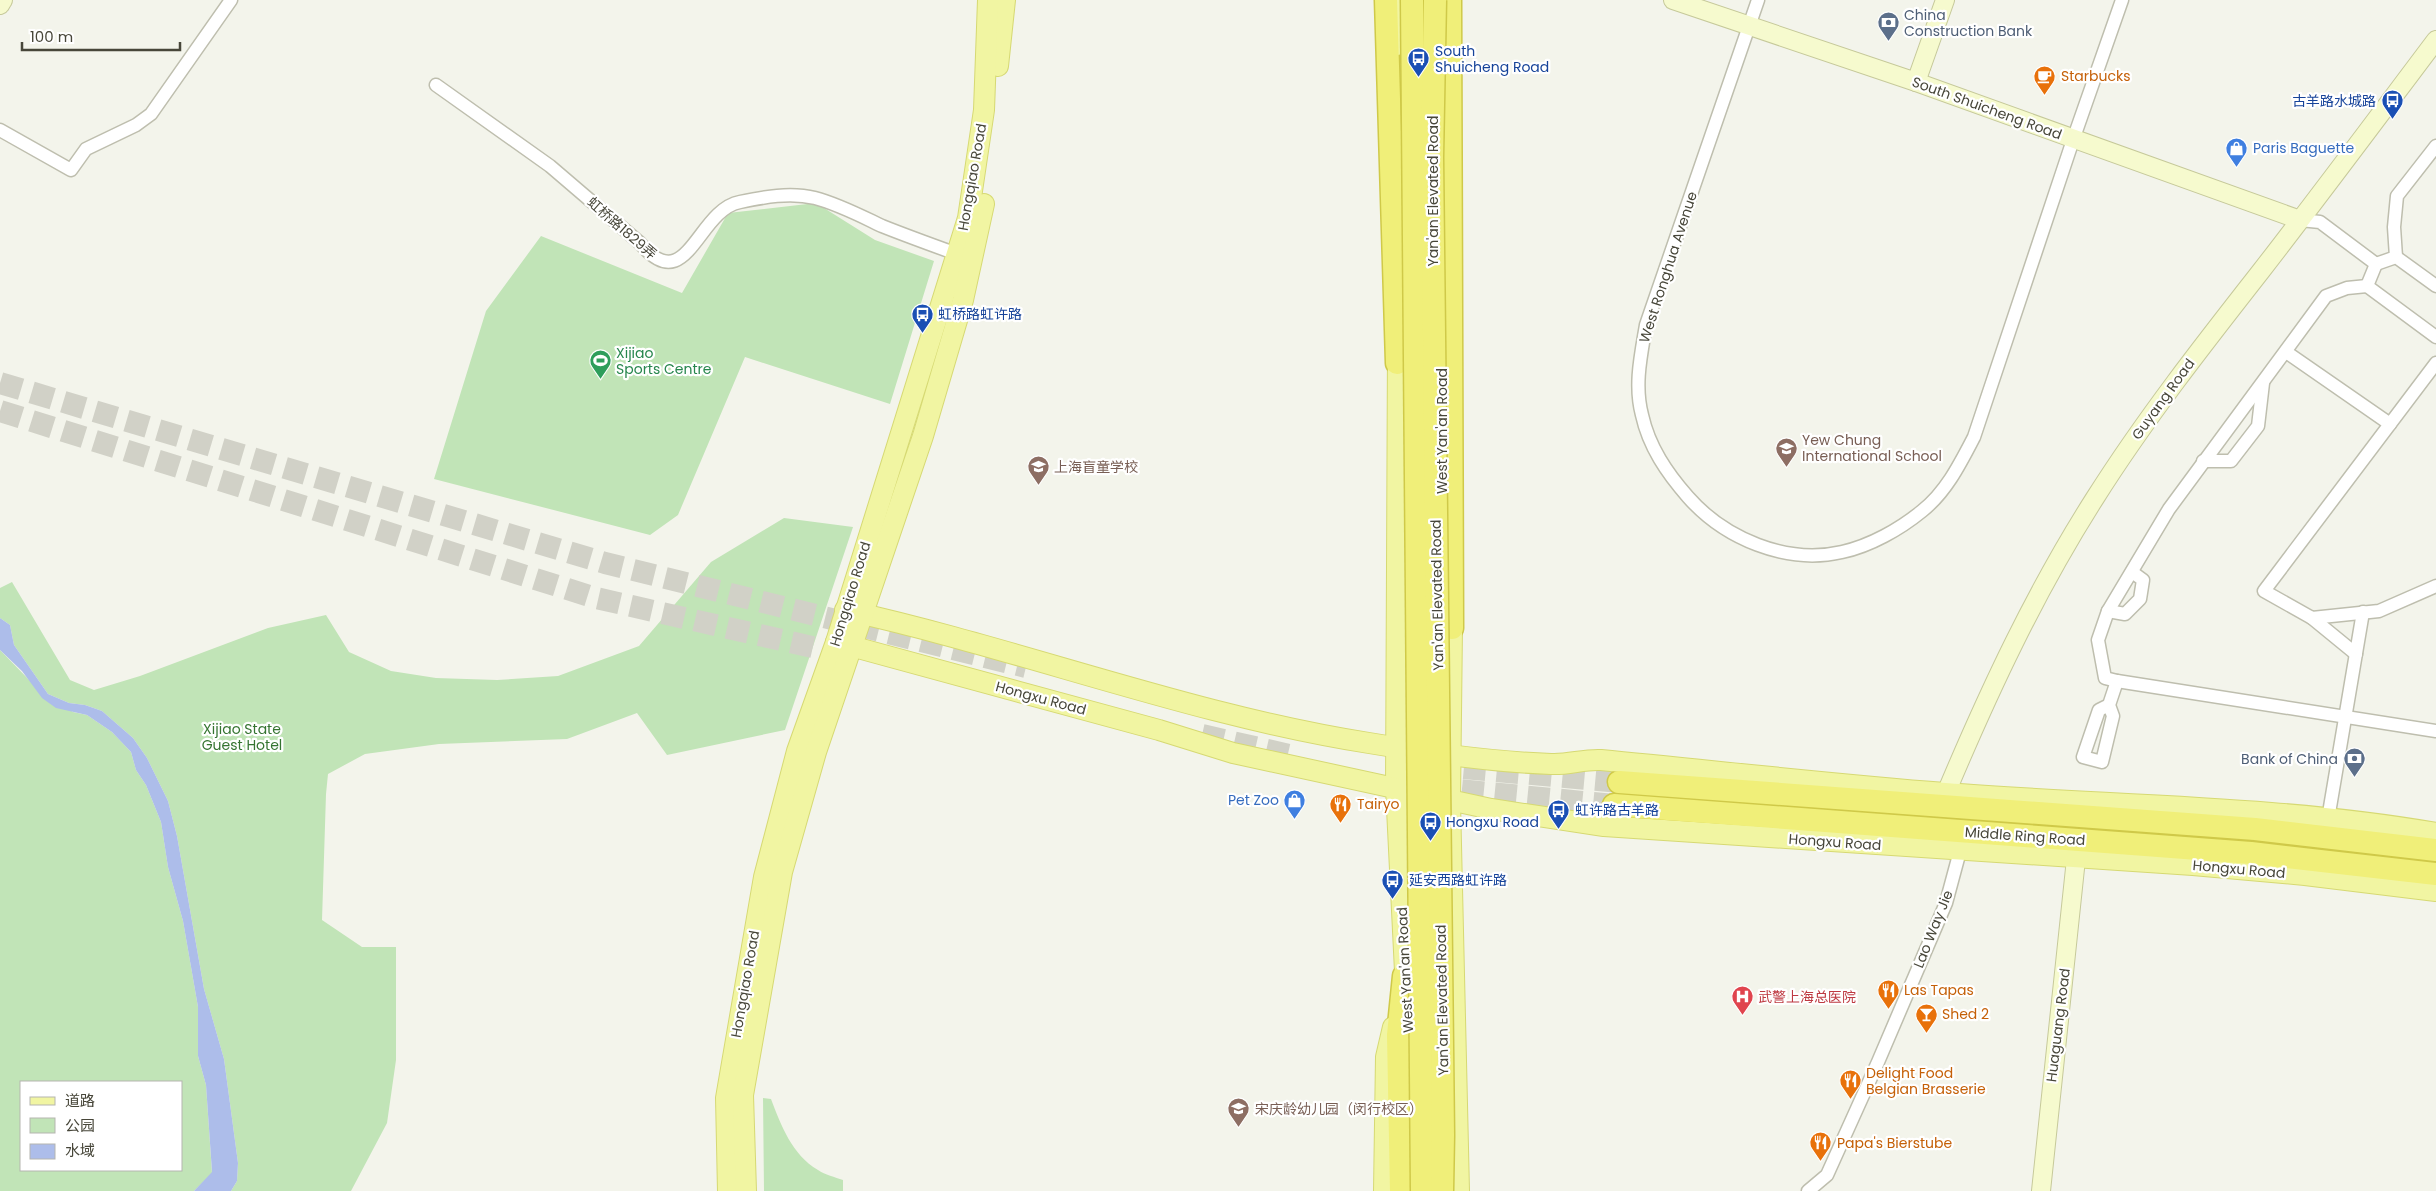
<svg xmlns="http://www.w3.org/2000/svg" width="2436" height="1191" font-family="Poppins,'Noto Sans SC',sans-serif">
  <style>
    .green { fill: #c1e4b7; fill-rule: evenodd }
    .water { fill: #adbdea }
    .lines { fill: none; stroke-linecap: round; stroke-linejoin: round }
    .highway-tunnel { stroke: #d1d1c7; stroke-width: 22; stroke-dasharray: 22 11; stroke-linecap: butt }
    .street-casing { stroke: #bebeae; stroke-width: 15 }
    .secondary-casing { stroke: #c6c99a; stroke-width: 20 }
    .primary-casing { stroke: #d6d973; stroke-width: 22 }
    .highway-casing { stroke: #cfc949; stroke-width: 25 }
    .street { stroke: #fff; stroke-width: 12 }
    .secondary { stroke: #f6face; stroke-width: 18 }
    .primary { stroke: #f1f5a2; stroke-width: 20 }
    .highway { stroke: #f0ef79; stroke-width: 22 }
    .highway-bridge-casing { stroke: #cfc949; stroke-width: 25; stroke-linecap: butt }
    .highway-bridge { stroke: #f0ef79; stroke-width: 22 }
    .labels { text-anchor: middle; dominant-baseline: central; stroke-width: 4.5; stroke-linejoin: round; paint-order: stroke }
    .service-label { font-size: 14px; fill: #4e5e75; stroke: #fff; text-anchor: start }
    .transit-label { font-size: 14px; fill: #164399; stroke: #fff; text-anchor: start }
    .food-label { font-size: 14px; fill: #c56008; stroke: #fff; text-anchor: start }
    .street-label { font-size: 14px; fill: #474639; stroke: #fff }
    .shop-label { font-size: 14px; fill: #366cbe; stroke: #fff; text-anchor: start }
    .leisure-label { font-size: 14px; fill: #27864d; stroke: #fff; text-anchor: start }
    .education-label { font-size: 14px; fill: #785e54; stroke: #fff; text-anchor: start }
    .park-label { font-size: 14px; fill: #357431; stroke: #fff }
    .health-label { font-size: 14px; fill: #be3a42; stroke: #fff; text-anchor: start }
  </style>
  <rect width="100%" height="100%" fill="#f3f4eb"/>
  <g class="green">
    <polygon points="816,203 875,240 934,261 890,404 745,357 678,515 650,535 434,479 486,311 541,236 682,293 728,213"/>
    <polygon points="784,518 853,527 785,730 667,755 637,713 567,739 439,744 365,754 328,774 326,794 322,920 362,947 396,947 396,1060 387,1123 351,1191 231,1191 237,1181 238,1163 224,1059 204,989 177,836 168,801 147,758 133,738 102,711 85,705 69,703 48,694 14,645 10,625 0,618 0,588 12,582 70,680 94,690 140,676 268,628 326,615 349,652 391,671 436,678 497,680 558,676 639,646 711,562"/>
    <path d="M0,650L33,684L73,712L87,715L112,732L131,752L136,770L146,785L161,822L168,867L183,921L198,1007V1056L206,1085L212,1173L194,1191H0ZM21,1082H181V1170H21Z"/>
    <path d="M763,1098L771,1099C781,1125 792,1155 818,1170C825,1175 835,1177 843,1180V1191H764Z"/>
  </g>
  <polygon class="water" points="0,618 10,625 14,645 48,694 69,703 85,705 102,711 133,738 147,758 168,801 177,836 204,989 224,1059 238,1163 237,1181 231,1191 194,1191 212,1172 206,1085 198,1056 198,1007 183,921 168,867 161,822 146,785 136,770 131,752 112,732 87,715 56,708 42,698 22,671 0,650"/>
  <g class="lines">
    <g class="highway-tunnel">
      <polyline points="0,383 605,563 1026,667"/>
      <polyline points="0,411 596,598 852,656"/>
      <polyline points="1202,735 1298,757"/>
      <polyline points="1431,765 1619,782"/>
      <polyline points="1429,787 1614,805"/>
    </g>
    <defs>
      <g id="street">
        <path d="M1758,0L1646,325C1641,355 1634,385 1642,415C1649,447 1667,473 1688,497C1724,538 1786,565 1842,552C1870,546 1900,529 1922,511C1946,492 1960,464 1974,437L2073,140L2122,0"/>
        <path d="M436,85L550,166L640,243C687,300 697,210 740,202C764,197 790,192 815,198C838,204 861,216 882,226C907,236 932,245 957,254"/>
        <polyline points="0,130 71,170 86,149 136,125 151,114 231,0"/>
        <polyline points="2300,220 2320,222 2376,264 2367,286 2436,337"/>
        <polyline points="2396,257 2394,227 2397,196 2436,146"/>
        <polyline points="2376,264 2396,257 2436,286"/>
        <polyline points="2367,286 2347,288 2326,296 2169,509 2108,611 2098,640 2105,678 2117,681 2436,731"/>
        <polyline points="2286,352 2390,424"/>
        <polyline points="2436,363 2264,591 2312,618 2379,611 2436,586"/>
        <polyline points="2203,461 2231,461 2258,426 2263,383"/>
        <polyline points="2108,611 2125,614 2140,599 2143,580 2132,572"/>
        <polyline points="2312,618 2356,654"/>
        <polyline points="2109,705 2113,716 2102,762 2083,757 2099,710 2109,705 2117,681"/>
        <polyline points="2328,819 2363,612"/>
        <polyline points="1808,1191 1827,1175 1878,1062 1946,903 1960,851"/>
      </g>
      <g id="secondary">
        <polyline points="1673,0 1916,82 2300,220"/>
        <polyline points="0,5 3,0"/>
        <polyline points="1916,82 1945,0"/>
        <path d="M1946,793C1989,691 2035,592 2095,498C2145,419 2203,345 2261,271C2320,195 2378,117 2436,40"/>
        <polyline points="2041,1191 2076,859"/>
      </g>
      <g id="primary">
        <polyline points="1398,0 1398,45"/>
        <polyline points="998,66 1005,0"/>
        <polyline points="1398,347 1396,788 1406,992"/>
        <path d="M845,610C1021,649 1191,715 1369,743C1429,753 1491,762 1551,764C1568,765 1584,759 1601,760C1716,771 1830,784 1945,793C2109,806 2274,805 2436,833"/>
        <polyline points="1450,611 1452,628 1450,801 1459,1191"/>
        <polyline points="836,642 1159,730 1233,753 1491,809 1604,826 2193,865 2305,875 2436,891"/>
        <polyline points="728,1191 726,1098 764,877 797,751 836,642 968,218 984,110 988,0"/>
        <polyline points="746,1191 743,1095 782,872 816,752 923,436 963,300 984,204"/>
        <polyline points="1384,1191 1386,1057 1393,1027"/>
      </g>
      <g id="highway">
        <polyline points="1386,0 1397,363"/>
        <polyline points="1450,0 1452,628"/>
        <polyline points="1619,782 2255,829 2436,850"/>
        <polyline points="1614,805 2251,853 2436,874"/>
        <polyline points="1401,1191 1398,1035 1404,976"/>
      </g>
    </defs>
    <use href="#street" class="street-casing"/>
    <use href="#secondary" class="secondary-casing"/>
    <use href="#primary" class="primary-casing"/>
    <use href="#highway" class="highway-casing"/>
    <use href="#street" class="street"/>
    <use href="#secondary" class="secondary"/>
    <use href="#primary" class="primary"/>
    <use href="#highway" class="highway"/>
    <defs>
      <g id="highway-bridge">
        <polyline points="1412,0 1422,1191"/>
        <polyline points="1435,0 1432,157 1443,1135 1442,1191"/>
      </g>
    </defs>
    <use href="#highway-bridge" class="highway-bridge-casing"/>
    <use href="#highway-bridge" class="highway-bridge"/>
  </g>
  <defs>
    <symbol id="bank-pin" viewBox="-11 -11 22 30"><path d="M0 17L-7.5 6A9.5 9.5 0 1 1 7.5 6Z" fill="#5c6f8a" stroke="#fff"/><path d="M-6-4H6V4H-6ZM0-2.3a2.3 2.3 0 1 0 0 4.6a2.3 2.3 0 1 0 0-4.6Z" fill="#fff"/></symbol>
    <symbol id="bus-pin" viewBox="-11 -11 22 30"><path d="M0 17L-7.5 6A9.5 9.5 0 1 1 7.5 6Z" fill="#1a4fb4" stroke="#fff"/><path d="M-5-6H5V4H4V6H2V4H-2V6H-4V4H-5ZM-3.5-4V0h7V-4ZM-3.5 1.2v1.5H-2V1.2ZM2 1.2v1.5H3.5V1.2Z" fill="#fff"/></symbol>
    <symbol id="cafe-pin" viewBox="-11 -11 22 30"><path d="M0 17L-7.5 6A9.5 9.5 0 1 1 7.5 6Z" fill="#e8710a" stroke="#fff"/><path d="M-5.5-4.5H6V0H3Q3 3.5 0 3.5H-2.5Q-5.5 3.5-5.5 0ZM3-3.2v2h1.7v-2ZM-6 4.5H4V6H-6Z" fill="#fff"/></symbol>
    <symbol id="shop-pin" viewBox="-11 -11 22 30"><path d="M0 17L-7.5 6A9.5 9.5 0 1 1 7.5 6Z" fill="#3f7fe0" stroke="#fff"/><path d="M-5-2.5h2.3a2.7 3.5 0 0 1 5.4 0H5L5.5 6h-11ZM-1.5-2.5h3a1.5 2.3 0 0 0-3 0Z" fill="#fff"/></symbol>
    <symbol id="stadium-pin" viewBox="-11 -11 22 30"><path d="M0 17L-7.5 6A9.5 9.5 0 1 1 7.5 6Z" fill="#2e9e5b" stroke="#fff"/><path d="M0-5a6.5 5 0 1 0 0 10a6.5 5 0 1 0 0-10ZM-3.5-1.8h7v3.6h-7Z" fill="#fff"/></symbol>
    <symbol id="school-pin" viewBox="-11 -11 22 30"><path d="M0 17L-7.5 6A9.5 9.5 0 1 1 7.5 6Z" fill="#8d6e63" stroke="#fff"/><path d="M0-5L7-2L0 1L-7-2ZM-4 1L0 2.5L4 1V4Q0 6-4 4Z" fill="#fff"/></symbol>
    <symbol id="restaurant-pin" viewBox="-11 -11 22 30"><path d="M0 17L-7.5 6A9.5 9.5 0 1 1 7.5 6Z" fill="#e8710a" stroke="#fff"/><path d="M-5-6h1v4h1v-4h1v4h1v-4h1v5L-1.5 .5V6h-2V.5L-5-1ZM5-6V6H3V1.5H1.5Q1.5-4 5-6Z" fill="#fff"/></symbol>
    <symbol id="hospital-pin" viewBox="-11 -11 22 30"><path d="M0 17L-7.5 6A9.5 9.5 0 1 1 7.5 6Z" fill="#e0444e" stroke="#fff"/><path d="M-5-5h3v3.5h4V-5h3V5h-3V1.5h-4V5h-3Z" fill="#fff"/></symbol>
    <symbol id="bar-pin" viewBox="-11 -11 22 30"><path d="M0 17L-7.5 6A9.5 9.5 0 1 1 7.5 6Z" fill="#e8710a" stroke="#fff"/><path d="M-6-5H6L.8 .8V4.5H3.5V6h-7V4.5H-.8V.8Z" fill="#fff"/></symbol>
  </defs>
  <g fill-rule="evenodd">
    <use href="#bank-pin" x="1876" y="10" width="25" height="34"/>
    <use href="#bus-pin" x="1406" y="46" width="25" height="34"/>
    <use href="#cafe-pin" x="2032" y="64" width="25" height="34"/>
    <use href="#bus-pin" x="2380" y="88" width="25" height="34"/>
    <use href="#shop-pin" x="2224" y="136" width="25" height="34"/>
    <use href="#bus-pin" x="910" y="302" width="25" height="34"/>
    <use href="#stadium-pin" x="588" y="348" width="25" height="34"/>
    <use href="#school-pin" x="1774" y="436" width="25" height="34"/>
    <use href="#school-pin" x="1026" y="454" width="25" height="34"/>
    <use href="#bank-pin" x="2342" y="746" width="25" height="34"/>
    <use href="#shop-pin" x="1282" y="788" width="25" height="34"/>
    <use href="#restaurant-pin" x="1328" y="792" width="25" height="34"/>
    <use href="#bus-pin" x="1546" y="798" width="25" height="34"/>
    <use href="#bus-pin" x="1418" y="810" width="25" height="34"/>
    <use href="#bus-pin" x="1380" y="868" width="25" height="34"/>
    <use href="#restaurant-pin" x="1876" y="978" width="25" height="34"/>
    <use href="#hospital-pin" x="1730" y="984" width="25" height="34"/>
    <use href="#bar-pin" x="1914" y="1002" width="25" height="34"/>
    <use href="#restaurant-pin" x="1838" y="1068" width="25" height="34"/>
    <use href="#school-pin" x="1226" y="1096" width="25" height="34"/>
    <use href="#restaurant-pin" x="1808" y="1130" width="25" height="34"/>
  </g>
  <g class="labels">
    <g class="service-label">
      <text x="1904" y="15">China<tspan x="1904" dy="16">Construction Bank</tspan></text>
      <text x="2338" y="759" text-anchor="end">Bank of China</text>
    </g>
    <g class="transit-label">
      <text x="1435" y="51">South<tspan x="1435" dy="16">Shuicheng Road</tspan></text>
      <text x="2376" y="101" text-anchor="end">古羊路水城路</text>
      <text x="938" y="314">虹桥路虹许路</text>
      <text x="1575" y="810">虹许路古羊路</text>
      <text x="1446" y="822">Hongxu Road</text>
      <text x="1409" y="880">延安西路虹许路</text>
    </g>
    <g class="food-label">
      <text x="2061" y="76">Starbucks</text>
      <text x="1357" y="804">Tairyo</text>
      <text x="1904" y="990">Las Tapas</text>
      <text x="1942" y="1014">Shed 2</text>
      <text x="1866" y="1073">Delight Food<tspan x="1866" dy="16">Belgian Brasserie</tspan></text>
      <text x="1837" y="1143">Papa's Bierstube</text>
    </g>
    <g class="street-label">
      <text transform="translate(1987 108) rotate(20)">South Shuicheng Road</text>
      <text transform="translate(972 177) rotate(-80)">Hongqiao Road</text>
      <text transform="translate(1433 191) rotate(-90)">Yan'an Elevated Road</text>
      <text transform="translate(622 228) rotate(41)">虹桥路1829弄</text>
      <text transform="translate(1668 267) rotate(-72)">West Ronghua Avenue</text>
      <text transform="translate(2163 399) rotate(-54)">Guyang Road</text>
      <text transform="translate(1442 431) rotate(-90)">West Yan'an Road</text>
      <text transform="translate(850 594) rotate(-73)">Hongqiao Road</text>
      <text transform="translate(1437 595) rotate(-91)">Yan'an Elevated Road</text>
      <text transform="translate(1041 698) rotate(15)">Hongxu Road</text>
      <text transform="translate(2025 836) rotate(4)">Middle Ring Road</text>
      <text transform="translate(1835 842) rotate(4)">Hongxu Road</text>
      <text transform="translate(2239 869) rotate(5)">Hongxu Road</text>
      <text transform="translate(1933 929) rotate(-68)">Lao Way Jie</text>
      <text transform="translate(1405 970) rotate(-93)">West Yan'an Road</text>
      <text transform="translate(745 984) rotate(-80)">Hongqiao Road</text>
      <text transform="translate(1442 1000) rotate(-91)">Yan'an Elevated Road</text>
      <text transform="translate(2058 1025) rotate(-83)">Huaguang Road</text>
    </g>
    <g class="shop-label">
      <text x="2253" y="148">Paris Baguette</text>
      <text x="1279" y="800" text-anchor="end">Pet Zoo</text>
    </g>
    <g class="leisure-label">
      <text x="616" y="353">Xijiao<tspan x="616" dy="16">Sports Centre</tspan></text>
    </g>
    <g class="education-label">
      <text x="1802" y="440">Yew Chung<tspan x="1802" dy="16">International School</tspan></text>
      <text x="1054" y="467">上海盲童学校</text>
      <text x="1255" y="1109">宋庆龄幼儿园（闵行校区）</text>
    </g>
    <g class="park-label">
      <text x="242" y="729">Xijiao State<tspan x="242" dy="16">Guest Hotel</tspan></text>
    </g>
    <g class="health-label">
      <text x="1758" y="997">武警上海总医院</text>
    </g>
  </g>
  <rect x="20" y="1081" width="162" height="90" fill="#ffffff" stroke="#b5b5b0"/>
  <rect x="30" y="1097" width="25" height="8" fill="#f1f5a2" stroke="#b5b5b0"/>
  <text x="65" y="1106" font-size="15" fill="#474639">道路</text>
  <rect x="30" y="1118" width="25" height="15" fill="#c1e4b7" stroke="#b5b5b0"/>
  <text x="65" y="1131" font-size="15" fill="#474639">公园</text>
  <rect x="30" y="1144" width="25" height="15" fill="#adbdea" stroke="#b5b5b0"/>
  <text x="65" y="1156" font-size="15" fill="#474639">水域</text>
  <path d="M22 42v8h158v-8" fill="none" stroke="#474639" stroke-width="2.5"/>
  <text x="30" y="42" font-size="15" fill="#474639" stroke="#ffffff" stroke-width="4" paint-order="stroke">100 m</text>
</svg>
